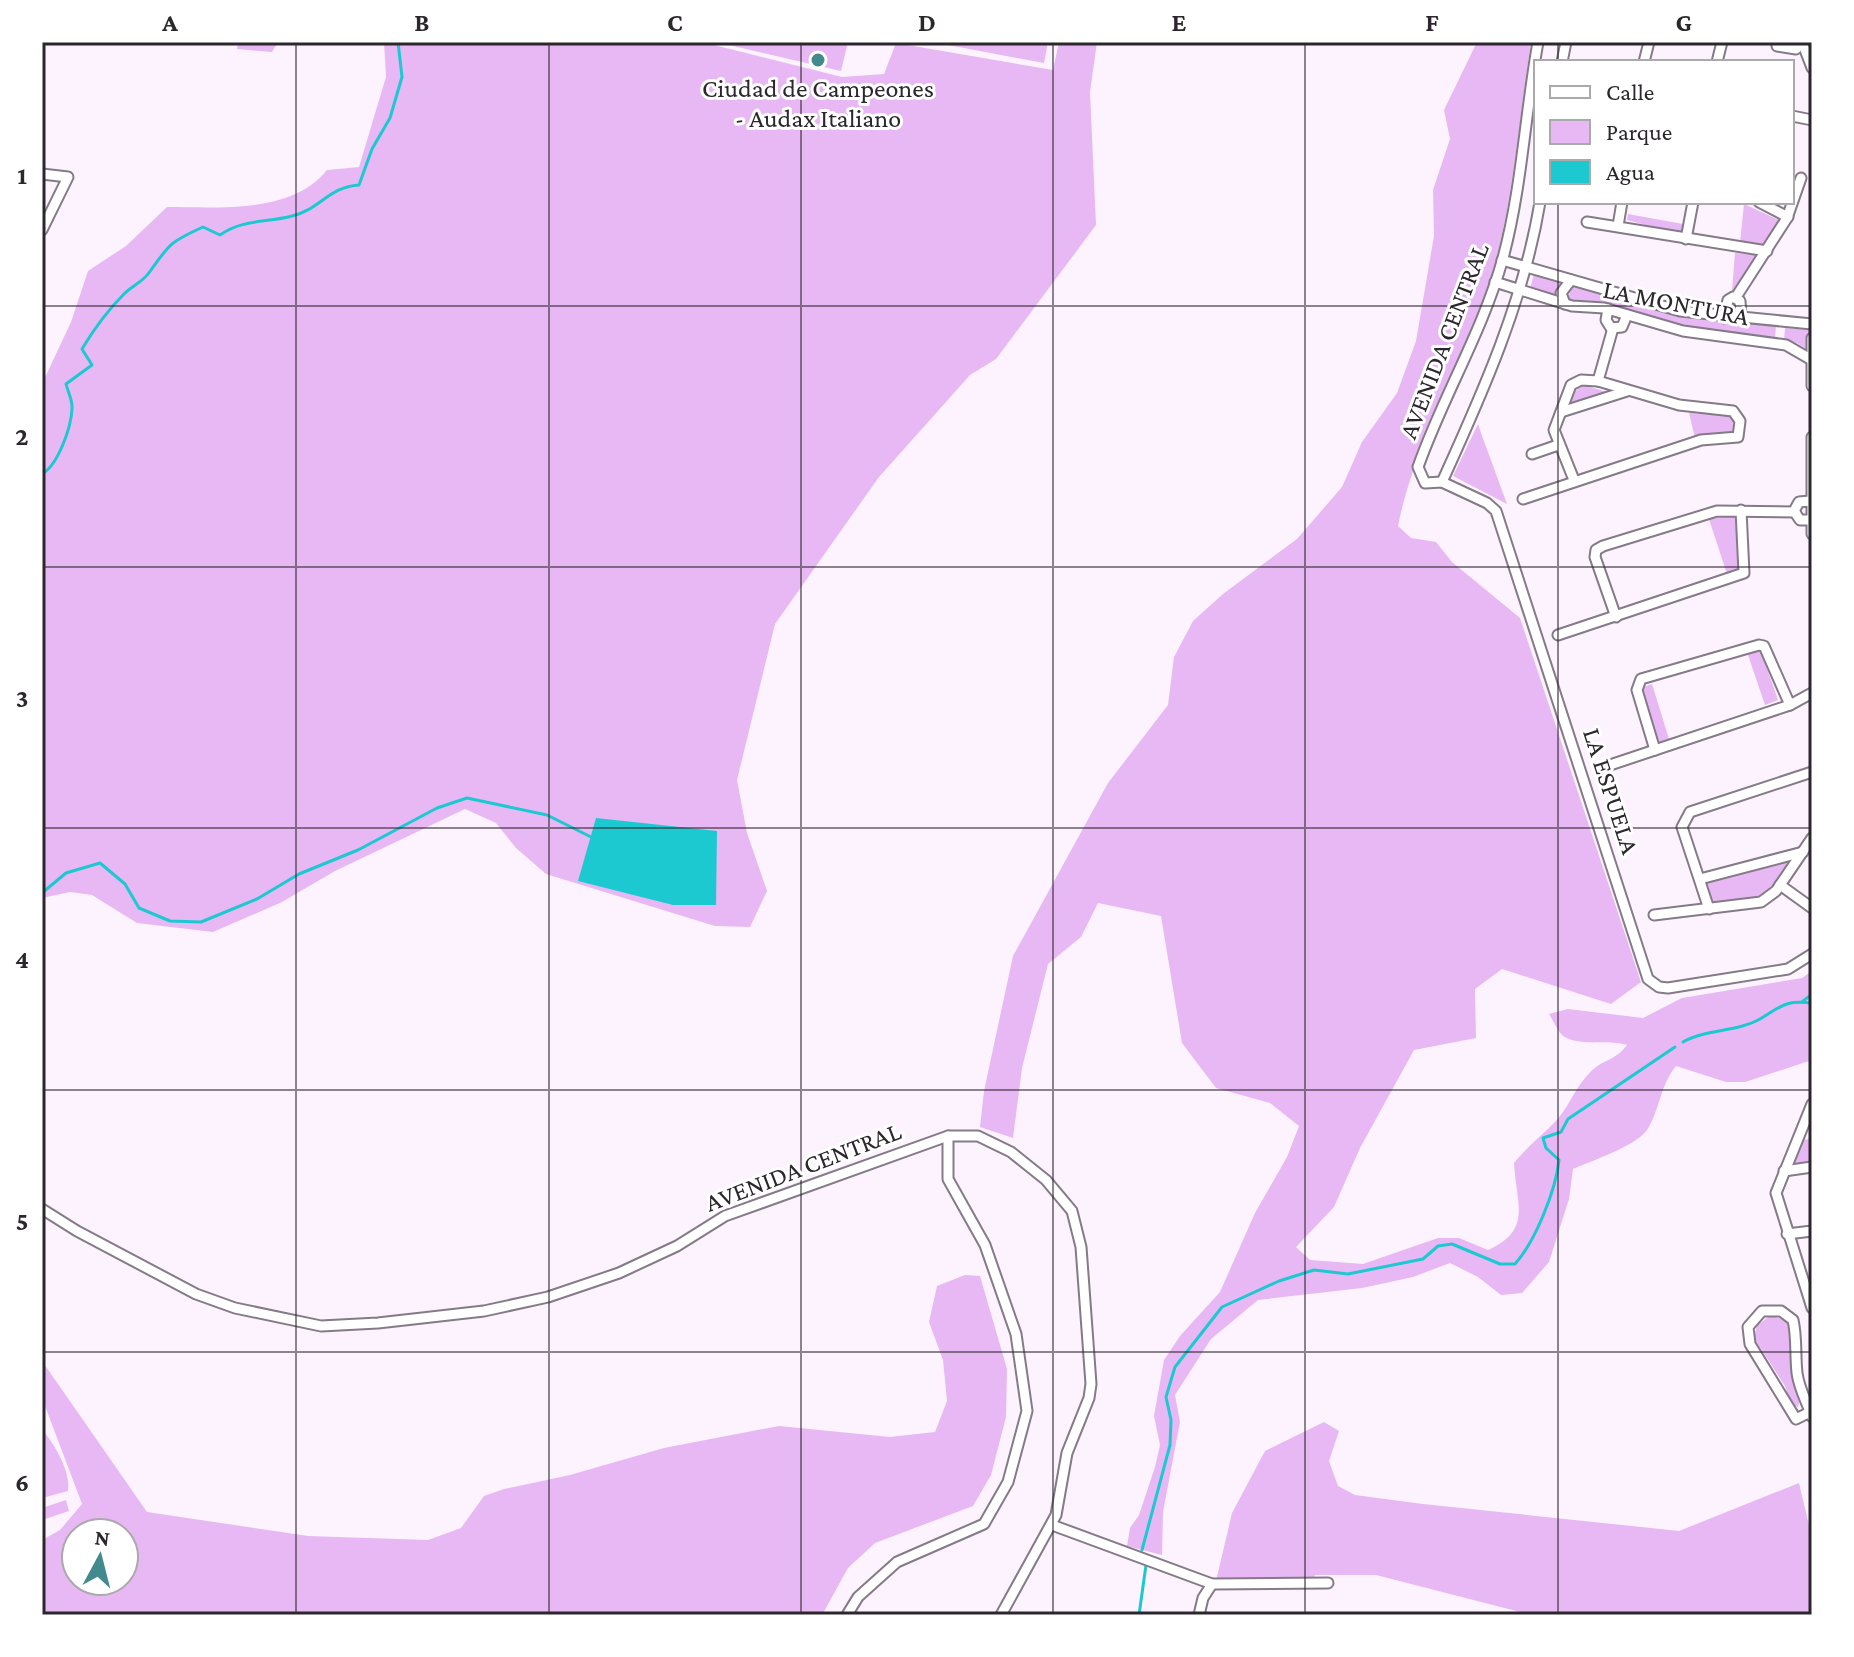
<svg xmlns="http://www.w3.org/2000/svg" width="1854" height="1657" font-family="'Crimson Pro',serif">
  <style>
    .green { fill: #e7b8f3; fill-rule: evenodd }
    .water { fill: #1dc9d0 }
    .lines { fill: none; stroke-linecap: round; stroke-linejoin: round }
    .stream { stroke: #1dc9d0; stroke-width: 3 }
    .minor-casing { stroke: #857a87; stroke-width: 13 }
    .minor { stroke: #fff; stroke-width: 9 }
    .grid { fill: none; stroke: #2b272c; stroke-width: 2; stroke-opacity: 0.55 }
    .poi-dot { fill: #428a8d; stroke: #fff; stroke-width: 3 }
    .labels { text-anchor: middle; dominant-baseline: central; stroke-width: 6; stroke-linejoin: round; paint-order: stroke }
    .poi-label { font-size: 26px; fill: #2b272c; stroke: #fff }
    .street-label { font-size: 26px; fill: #2b272c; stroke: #fff }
    .neatline { fill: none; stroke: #2b272c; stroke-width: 3 }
    .grid-label { font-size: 26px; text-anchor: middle; font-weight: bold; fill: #2b272c }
  </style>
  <rect width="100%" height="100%" fill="#fcf3ff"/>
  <g class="green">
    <polygon points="238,42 278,42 272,52 237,49"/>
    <path d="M384,42H702L842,77L884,74L896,43L1053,70L1059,42H1097L1090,92L1096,225L996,359L970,375L879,477L775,624L737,780L747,833L767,891L750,927L715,926L546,874L516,848L496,823L465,809L335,871L282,902L213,932L137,923L92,895L70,892L42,898V384L71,322L88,271L126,246L167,207C219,207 292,214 327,170L359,167L386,77Z"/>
    <polygon points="716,42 848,42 841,71"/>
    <polygon points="932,42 1048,42 1044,63"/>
    <path d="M1477,42H1531C1519,121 1513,205 1490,282C1464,365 1415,440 1398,526L1411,538L1436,542L1452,562L1520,618L1641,982L1611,1004L1502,969L1475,989L1476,1038L1414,1050L1360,1148L1334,1207L1296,1247L1310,1260L1363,1264L1438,1238H1459L1488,1250C1533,1230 1516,1203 1514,1163C1526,1148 1540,1137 1554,1123C1570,1107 1576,1083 1596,1067C1607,1059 1618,1058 1627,1045C1608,1039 1580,1047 1563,1036C1558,1032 1553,1020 1549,1014L1568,1009L1643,1018L1682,998L1802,978L1812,971V1060L1745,1082H1726L1676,1066C1660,1085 1660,1110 1647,1130C1636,1146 1591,1161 1573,1169L1569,1199L1549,1262L1522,1293L1501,1295L1478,1277L1450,1263L1413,1277L1362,1288L1258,1300L1211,1339L1175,1395L1180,1422L1163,1512L1162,1555L1127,1546L1130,1528L1139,1515L1155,1467L1160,1445L1154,1416L1164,1360L1180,1336L1220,1292L1255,1213L1287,1157L1299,1126L1270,1103L1216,1088L1182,1043L1161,916L1098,903L1081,937L1048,964L1022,1068L1013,1138L980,1127L984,1091L1013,956L1108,783L1168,705L1174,657L1193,621L1223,594L1297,539L1342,487L1362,442L1397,393L1416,341L1434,236L1433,190L1450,139L1444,110Z"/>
    <polygon points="1744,204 1781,221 1765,246 1740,243"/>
    <polygon points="1628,214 1683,224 1682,235 1627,220"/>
    <polygon points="1735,253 1761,255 1738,291 1732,291"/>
    <polygon points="1534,274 1562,281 1559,299 1530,289"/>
    <polygon points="1572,285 1691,318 1776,326 1775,339 1687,328 1596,302 1567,301"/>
    <polygon points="1785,328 1810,330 1808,350 1797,343 1784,341"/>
    <polygon points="1584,385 1610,393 1567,407 1568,396"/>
    <polygon points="1689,413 1733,415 1733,435 1695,438"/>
    <polygon points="1478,424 1481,433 1507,504 1453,476"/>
    <polygon points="1735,516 1740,571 1727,574 1709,519"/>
    <polygon points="1760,648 1778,700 1765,705 1747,652"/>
    <polygon points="1652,684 1669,739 1657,743 1641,688"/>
    <path d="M1791,860C1764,903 1757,898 1711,904L1704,882Z"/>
    <polygon points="1810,1139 1812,1162 1792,1165 1802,1140"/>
    <path d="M965,1275L980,1276L1007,1369L1006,1417L991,1475L973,1506L875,1543L848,1568L822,1615H42V1540L60,1530L82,1504L42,1398V1361L147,1512L308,1536L428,1540L461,1528L484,1496L504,1489L570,1475L664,1448L779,1426L890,1437L935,1432L947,1401L943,1360L929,1322L937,1286ZM76,1533H124V1581H76Z"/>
    <polygon points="1770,1316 1783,1319 1791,1328 1800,1400 1798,1407 1791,1404 1785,1386 1754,1338 1757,1325"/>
    <polygon points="1324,1422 1339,1431 1329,1461 1338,1486 1355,1495 1423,1504 1679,1531 1799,1483 1812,1538 1812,1615 1532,1615 1376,1575 1315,1575 1313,1581 1216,1581 1232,1513 1265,1451"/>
    <path d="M42,1429C54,1444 71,1471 68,1491L42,1498Z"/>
    <polygon points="66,1500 69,1511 42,1520 42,1508"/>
  </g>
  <polygon class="water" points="596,818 717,831 716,905 673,905 578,881"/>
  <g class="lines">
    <g class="stream">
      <path d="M42,474C58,465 71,428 72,409C73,401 68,392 66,384L92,365L82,349C94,329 107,311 124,294C131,287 143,281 148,274C170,244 168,243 203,227L220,235C243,219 266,223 292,216C321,209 328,187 359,185L372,149L390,118L402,77L398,42"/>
      <polyline points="42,893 66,873 100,863 125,884 139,908 170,921 201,922 257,899 299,874 358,850 437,808 467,798 547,815 593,838"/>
      <polyline points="1802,1002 1812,994"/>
      <path d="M1683,1042C1706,1029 1737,1032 1760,1019C1782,1006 1784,1000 1812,1003"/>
      <path d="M1142,1550L1170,1445L1171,1420L1166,1397L1175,1367L1222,1307L1279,1281L1314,1270L1348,1274L1423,1259L1438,1246L1452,1244L1500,1264H1515C1535,1242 1556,1190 1559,1160L1546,1148L1543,1138L1561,1132L1568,1119L1675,1047"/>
      <polyline points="1139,1615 1146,1565"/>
    </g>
    <defs>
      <g id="minor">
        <polyline points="1802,42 1812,68"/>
        <polyline points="1777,46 1796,49 1802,43"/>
        <polyline points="1562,62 1566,42"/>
        <polyline points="1644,62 1649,42"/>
        <polyline points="1717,62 1722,42"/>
        <polyline points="1792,116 1812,120"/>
        <polyline points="42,174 68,177 42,230"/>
        <polyline points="1759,202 1788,217"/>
        <polyline points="1587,222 1767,251"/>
        <polyline points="1618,226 1622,202"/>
        <polyline points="1686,239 1693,202"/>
        <polyline points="1502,260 1680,311 1812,324"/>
        <polyline points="1495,282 1572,306 1604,308 1683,331 1786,345 1812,360"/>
        <polyline points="1736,297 1787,218 1801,178"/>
        <polyline points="1565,304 1561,293 1571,280"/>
        <polyline points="1608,309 1606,320 1611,328 1622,327 1627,315"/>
        <polyline points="1724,318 1728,300 1733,297 1740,301 1741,318"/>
        <polyline points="1812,338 1812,386"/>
        <polyline points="1561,412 1627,391"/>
        <polyline points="1812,437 1812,534"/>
        <polyline points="1532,454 1558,445"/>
        <polyline points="1574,480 1554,430 1571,385 1581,380 1598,381 1613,328"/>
        <polyline points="1442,482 1487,503 1496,511 1648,979 1659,987 1668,988 1788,969 1812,954"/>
        <path d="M1442,482L1425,483L1418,467C1443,396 1483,331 1503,258C1522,187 1525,114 1538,42"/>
        <path d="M1442,482C1483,392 1524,300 1540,202"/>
        <polyline points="1523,499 1701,440 1738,437 1740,421 1733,411 1679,405 1598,381"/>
        <polyline points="1810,501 1799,502 1794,511 1800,520 1811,520"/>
        <polyline points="1616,617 1595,557 1596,550 1603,546 1717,511 1795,512"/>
        <polyline points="1558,635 1744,573 1741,510"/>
        <polyline points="1655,750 1637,690 1641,679 1759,645 1764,646 1790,705"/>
        <polyline points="1604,767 1790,705 1812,693"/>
        <polyline points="1700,879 1803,852"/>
        <polyline points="1780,885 1812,908"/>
        <polyline points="1709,909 1682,827 1690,812 1812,772"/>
        <polyline points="1654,915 1761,902 1776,891 1812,838"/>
        <polyline points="1812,1104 1776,1193 1812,1308"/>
        <polyline points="1784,1171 1812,1167"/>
        <polyline points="42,1209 77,1231 196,1294 235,1308 321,1326 378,1323 484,1311 548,1297 619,1273 677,1246 725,1216 948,1136 978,1136 1011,1152 1046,1180 1072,1211 1081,1247 1091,1384 1089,1398 1067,1453 1056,1515 1001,1615"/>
        <polyline points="1787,1234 1812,1231"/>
        <path d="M1812,1412H1810L1796,1419L1750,1344L1748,1327L1762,1311H1781L1793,1320C1797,1337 1795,1355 1797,1373C1799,1389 1807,1402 1812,1417"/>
        <polyline points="1052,1525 1212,1584 1328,1583"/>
        <polyline points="847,1615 858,1597 897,1562 984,1524 1008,1482 1027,1411 1016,1334 985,1245 948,1179 948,1136"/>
        <polyline points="1199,1615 1203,1598 1212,1584"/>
      </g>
    </defs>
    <use href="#minor" class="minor-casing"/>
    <use href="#minor" class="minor"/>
  </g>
  <path class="grid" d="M296,42V1615M549,42V1615M801,42V1615M1053,42V1615M1305,42V1615M1558,42V62M1558,202V1615M42,306H1812M42,567H1812M42,828H1812M42,1090H1812M42,1352H1812"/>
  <circle class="poi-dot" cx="818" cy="60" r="8"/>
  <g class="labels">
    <g class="poi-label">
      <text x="818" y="88">Ciudad de Campeones<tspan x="818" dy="30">- Audax Italiano</tspan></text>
    </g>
    <g class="street-label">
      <text transform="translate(1676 303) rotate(11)">LA MONTURA</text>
      <text transform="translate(1444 341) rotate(-69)">AVENIDA CENTRAL</text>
      <text transform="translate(1611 791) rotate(72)">LA ESPUELA</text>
      <text transform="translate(803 1167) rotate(-21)">AVENIDA CENTRAL</text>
    </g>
  </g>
  <rect width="1854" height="1657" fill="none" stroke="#ffffff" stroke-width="88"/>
  <rect x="1534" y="60" width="260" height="144" fill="#ffffff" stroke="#aaa9ab" stroke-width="2"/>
  <rect x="1550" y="86" width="40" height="12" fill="#ffffff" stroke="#aaa9ab" stroke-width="2"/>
  <text x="1606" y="100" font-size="24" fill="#2b272c">Calle</text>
  <rect x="1550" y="120" width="40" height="24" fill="#e7b8f3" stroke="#aaa9ab" stroke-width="2"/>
  <text x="1606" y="140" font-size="24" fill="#2b272c">Parque</text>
  <rect x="1550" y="160" width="40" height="24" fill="#1dc9d0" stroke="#aaa9ab" stroke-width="2"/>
  <text x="1606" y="180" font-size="24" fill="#2b272c">Agua</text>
  <g transform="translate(100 1557) rotate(7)"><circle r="38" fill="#ffffff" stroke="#aaa9ab" stroke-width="2"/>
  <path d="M0-6L14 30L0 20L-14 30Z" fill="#428a8d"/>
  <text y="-12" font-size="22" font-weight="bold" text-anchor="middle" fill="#2b272c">N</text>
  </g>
  <rect x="44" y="44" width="1766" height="1569" class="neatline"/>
  <g class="grid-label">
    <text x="170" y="31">A</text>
    <text x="422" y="31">B</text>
    <text x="675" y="31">C</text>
    <text x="927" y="31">D</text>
    <text x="1179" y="31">E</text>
    <text x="1432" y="31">F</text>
    <text x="1684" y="31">G</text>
    <text x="22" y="184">1</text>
    <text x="22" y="445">2</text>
    <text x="22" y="707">3</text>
    <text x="22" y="968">4</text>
    <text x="22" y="1230">5</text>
    <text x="22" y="1491">6</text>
  </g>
</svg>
